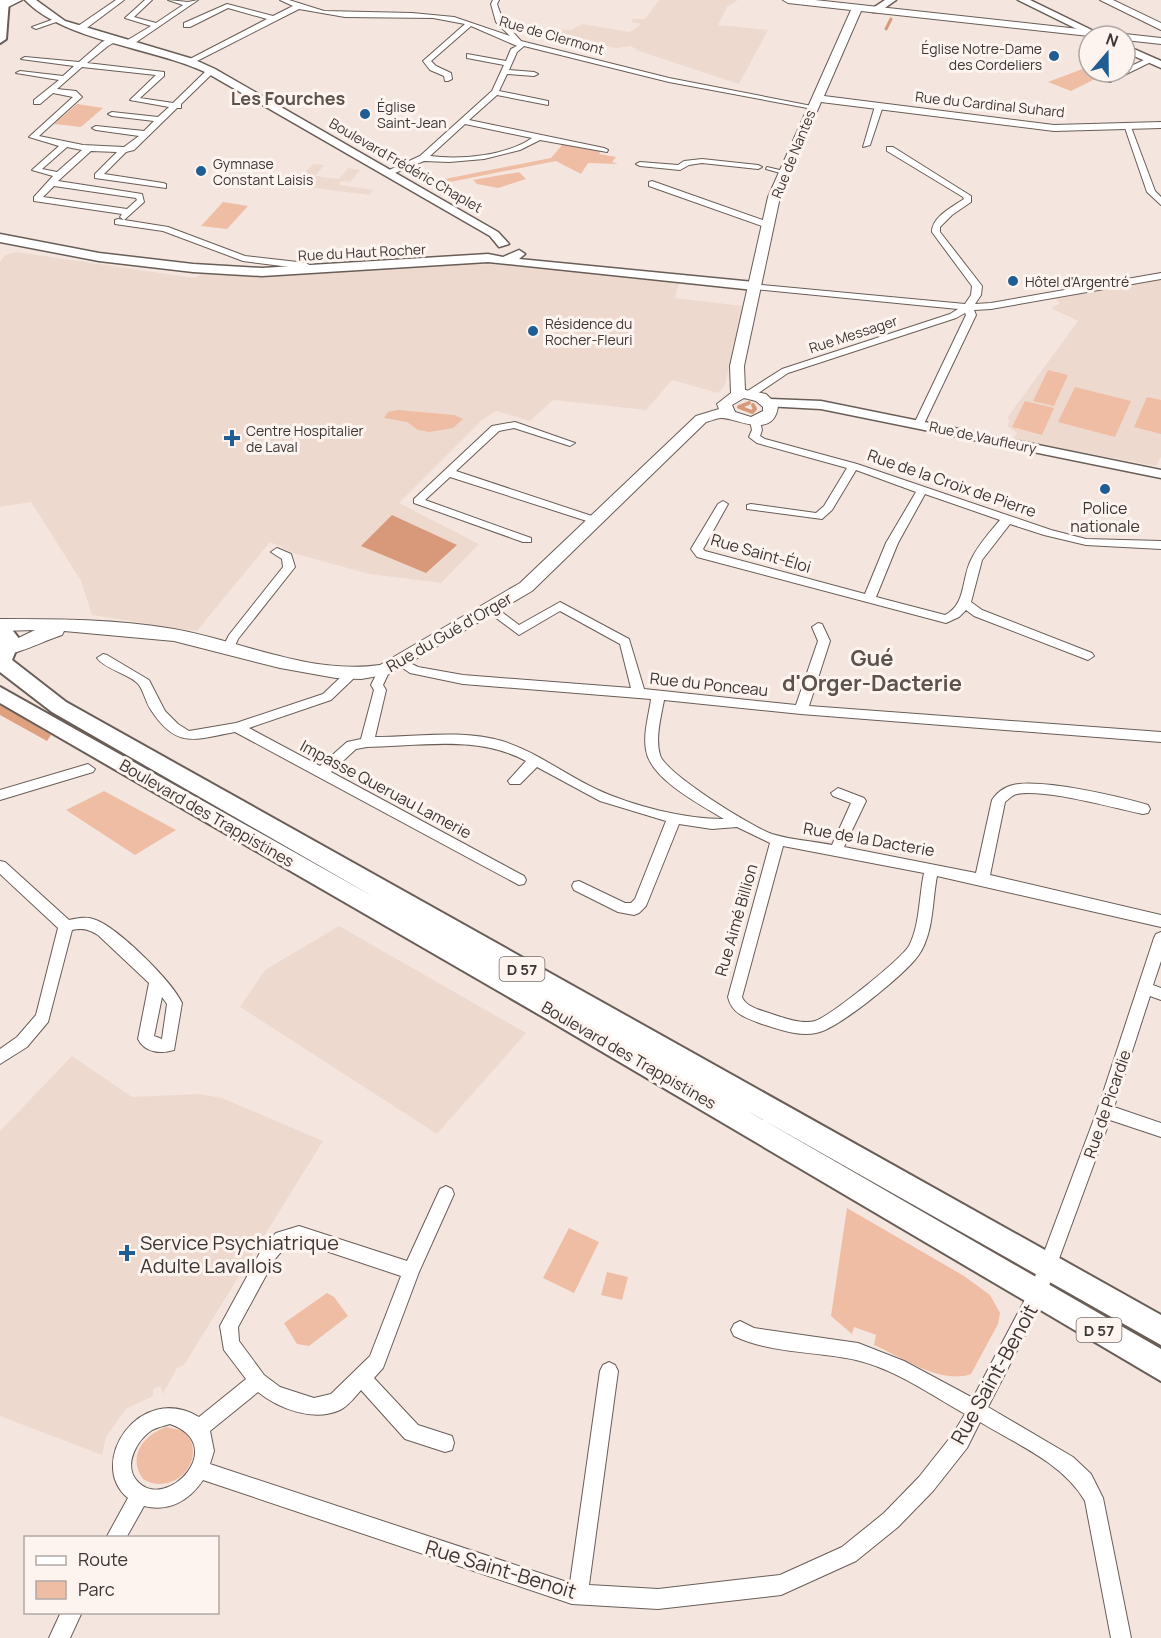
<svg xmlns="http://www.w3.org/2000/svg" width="1161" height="1638" font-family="Manrope,sans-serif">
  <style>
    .built { fill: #eed9cf }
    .green { fill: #efbda4 }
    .forest { fill: #dfa080 }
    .water { fill: #d79979 }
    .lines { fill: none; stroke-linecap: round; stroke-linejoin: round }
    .stream-far1 { stroke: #d79979; stroke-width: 3 }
    .stream { stroke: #d79979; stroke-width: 4 }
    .minor-casing { stroke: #695d57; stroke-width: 2 }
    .tertiary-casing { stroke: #695d57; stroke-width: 3 }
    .secondary-casing { stroke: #695d57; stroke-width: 2 }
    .primary-casing { stroke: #695d57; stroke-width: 4 }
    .minor { fill: #fff; fill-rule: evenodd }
    .tertiary { fill: #fff; fill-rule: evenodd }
    .secondary { fill: #fff; fill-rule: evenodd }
    .primary { fill: #fff; fill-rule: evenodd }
    .poi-dot { fill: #1f5d93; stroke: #fdf4f0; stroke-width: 2 }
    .labels { text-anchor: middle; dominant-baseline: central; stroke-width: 6; stroke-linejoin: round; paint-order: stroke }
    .far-street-label { font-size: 14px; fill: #3c3634; stroke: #fdf4f0 }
    .far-poi-label { font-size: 14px; fill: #3c3634; stroke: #fdf4f0; text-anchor: start }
    .shield { fill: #fdf4f0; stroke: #766f6c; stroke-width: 1.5 }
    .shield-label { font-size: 15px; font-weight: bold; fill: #3c3634 }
    .street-label { font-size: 16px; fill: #3c3634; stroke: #fdf4f0 }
    .poi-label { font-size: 16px; fill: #3c3634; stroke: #fdf4f0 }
    .far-district-label { font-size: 18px; font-weight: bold; fill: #5d524c; stroke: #fdf4f0 }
    .near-poi-label { font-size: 20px; fill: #3c3634; stroke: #fdf4f0; text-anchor: start }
    .near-street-label { font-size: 20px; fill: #3c3634; stroke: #fdf4f0 }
    .district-label { font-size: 22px; font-weight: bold; fill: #5d524c; stroke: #fdf4f0 }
  </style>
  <rect width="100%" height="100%" fill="#f4e6df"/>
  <g class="built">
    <polygon points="659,0 738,0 727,7 718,25 768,30 739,84 639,51 631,46 616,48 531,33 517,34 514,31 541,28 571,30 582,24 630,32 641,24 631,22 633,19 645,19"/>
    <polygon points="313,164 324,165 315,176 339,179 348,168 360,170 350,182 341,181 339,185 373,190 369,195 275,183 280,178 307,181 310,177 302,176"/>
    <polygon points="16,252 195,278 203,273 258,275 468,264 522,265 679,282 675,298 743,306 725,385 718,393 672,380 646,410 553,400 530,421 496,411 482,420 399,503 479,544 441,583 369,574 293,553 270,542 197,631 92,615 81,581 31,502 0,507 0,262 5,255"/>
    <polygon points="1150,280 1161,280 1161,457 1156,466 1013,439 1017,433 1007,426 1010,420 1007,418 1078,321 1051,308 1060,303 1054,297"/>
    <polygon points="339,926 526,1033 437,1134 240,1007 265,970"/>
    <polygon points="72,1056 132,1097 199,1094 222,1098 323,1141 184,1365 177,1368 163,1394 160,1386 153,1389 153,1396 126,1409 106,1437 102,1455 0,1416 0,1131"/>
  </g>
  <g class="green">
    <polygon points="1085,68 1089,72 1103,75 1071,91 1048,82"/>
    <polygon points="77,104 103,108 81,127 54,124"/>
    <polygon points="563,144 601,151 599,154 616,157 612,162 618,164 588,163 581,174 556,161 450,182 446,196 440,195 445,179 551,158"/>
    <polygon points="519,172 526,179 498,188 477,184 473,180"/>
    <polygon points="223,202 248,206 227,229 201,226"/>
    <polygon points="1048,370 1068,375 1054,406 1033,401"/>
    <polygon points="1075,387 1131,401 1115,437 1058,422"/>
    <polygon points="1147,397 1161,400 1161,434 1134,427"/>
    <polygon points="1025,401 1054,408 1042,435 1012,427"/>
    <polygon points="398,410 454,415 463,419 453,428 429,432 418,430 407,422 384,418 388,412"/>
    <polygon points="104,791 176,830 135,855 66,810"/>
    <path d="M847,1208L964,1276L990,1295L1000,1313L998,1324L971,1374C941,1385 902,1357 874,1345L876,1335L854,1327L852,1334L831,1316Z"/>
    <polygon points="569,1228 599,1242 574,1293 543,1278"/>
    <polygon points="607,1272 628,1277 622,1300 601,1295"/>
    <polygon points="327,1293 334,1297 348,1316 309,1346 297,1344 284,1323"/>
    <path d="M166,1427L184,1431C210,1458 174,1498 143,1479C127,1457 143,1435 166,1427Z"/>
  </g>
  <polygon class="forest" points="0,704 51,735 47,741 0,715"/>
  <polygon class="water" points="392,515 457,545 426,573 361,546"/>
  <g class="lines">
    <polyline class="stream-far1" points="886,29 891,19"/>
    <polyline class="stream" points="749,403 739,407 752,412 755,409 753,405"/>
    <defs>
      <g id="minor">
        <polygon points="116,0 124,0 84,30 78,30 78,26"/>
        <polygon points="145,0 152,0 134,17 156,23 183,5 168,0 188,2 198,0 132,45 126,45 126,41 151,26 125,18"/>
        <path d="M280,0H289L324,11L412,13L454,17L510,36L496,22L491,4L493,0H499L497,4L503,21L521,41L669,78L817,107L813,109L669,82L524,46L517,52L509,70L534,72L538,74L534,76L507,74L499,91L548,101V105L497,95L469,120L604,148L608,150L607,152L540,140L520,150L484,159L449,162L424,161L390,175H387V171L420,156L492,91L504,65L467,58V54L506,61L511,49L517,46L471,26L431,61L436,66L451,73L452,79L448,81H445L444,76L430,70L423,61L465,24L433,18L345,17L299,9L193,63L186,61L267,19L228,8L190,27H184V23L227,4L273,16L293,6ZM465,124L532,138C506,156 461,160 430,156Z"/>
        <polygon points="57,18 59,19 59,21 36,29 32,27"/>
        <path d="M113,37L120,39L108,46L87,63L164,72V76L140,98L173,103L208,69L215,71L181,104V108H177L134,150L126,152L104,174L163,183L166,184V188L95,178V174L117,152L91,151L58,181L142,194L144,202L124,220L120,217L122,214L34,201V197L53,176L32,170L59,146L29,137L73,97L53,93L40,104H34V100L59,80L16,73L20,71L63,76L74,66L21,59L25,57L79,62L102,42ZM82,67L156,75L130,100L169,107L158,117L112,112L108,114L112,116L154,121L144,131L96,126L92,128L96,130L139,136L124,147L83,145L39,136L82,97L76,91L57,89ZM67,147L82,150L57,172L42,169ZM54,186L136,198L137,200L127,209L43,197Z"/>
        <polygon points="1148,58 1155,60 1110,82 1103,80 1118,72 1125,72 1125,69"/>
        <polygon points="879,104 883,106 870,145 863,147 875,106"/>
        <polygon points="1124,125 1131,127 1155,191 1161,197 1161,205 1147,192"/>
        <path d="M887,147H893L971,196V202L952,215L940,227V232L982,286L981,295L975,304L991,303L1161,273V279L991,309L974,310L976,315L923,426L919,427L914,424L966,315L965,313L956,318L788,373L754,396H746V392L782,369L950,314L958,309L754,289L749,286L751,284L965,304L971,295L972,286L932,232C932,217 952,207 964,199L963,197L887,151Z"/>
        <polygon points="702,159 758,165 762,167 758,169 702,163 689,165 680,170 640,166 636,164 640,162 678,165 684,161"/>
        <polygon points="767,167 788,172 784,174 766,169"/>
        <polygon points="652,181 771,223 772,225 765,227 649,186 649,182"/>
        <polygon points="118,219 168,227 245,256 306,263 311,266 306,269 243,261 163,231 115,224 115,220"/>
        <path d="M755,418L760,421L762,430L760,436L765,439L857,464L1051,530L1086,539L1161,541V549L1086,545L1044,535L1010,524L982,560L971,602L982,610L1092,653L1094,656L1088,660L974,616L966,610L959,617L946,623L697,557L691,549L718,504L723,501L728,504L703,549L705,551L865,594L886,543L916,492L856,470L832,510L822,519L747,509V505L751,504L816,513L824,506L847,468L757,443L749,437L752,430L750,421ZM925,494L1000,520C990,532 979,544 972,558C961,577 967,604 945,615L876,597L898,543Z"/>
        <polygon points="515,422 575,443 570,446 514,428 499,431 456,471 601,519 601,523 593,523 450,477 425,500 531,538 531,542 523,542 414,503 414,499 492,426"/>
        <polygon points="277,548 291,554 295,567 238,639 233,650 225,650 223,647 229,635 283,567 282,559 271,552"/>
        <path d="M560,602L629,639L644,689L796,705L818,641L812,627L818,623L822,624L830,641L809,706L1161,732V742L801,714L664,700C661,717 655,738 660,755C666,774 752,827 772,834C791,840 812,841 832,845L851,803L833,796L831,793L838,788L864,798L866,801L844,847L976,873L992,800C998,791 1008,785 1019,784C1051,781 1117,796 1148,805L1150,809L1148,813L1143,814C1114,808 1043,788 1017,794C1012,795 1009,799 1005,802L990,875L1161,915V927L937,876C932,901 934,934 918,956C905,974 837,1030 816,1033C799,1037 778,1029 762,1024C746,1018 732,1014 728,997L770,843L737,827L712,829L679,824L646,906L639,913L634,915L618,912L574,890L572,886L574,882L579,881L625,903H631L635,899L666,821L600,801L537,767L520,784H510L508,781L526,761C478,735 420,746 367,747L356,749L331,772L524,876L526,880L524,884L519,885L235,732C196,739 177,750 151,710C146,703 144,692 139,685C132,675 106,670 97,658L103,654L107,655L149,680L165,711L178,724L189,731L236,723L323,694L345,673H353L355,676L353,679L331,700L249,728L320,766L347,742L361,739L374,690L371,685L380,667L384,666L390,670L383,685L386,690L375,737C416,737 462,729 502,741C537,752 564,774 596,789C632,806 685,819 724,819C701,805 650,779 646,750C643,733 649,715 651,699L463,684L410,673L394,662L400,658L418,667L463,675L631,688L620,644L560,611L519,635L484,609L486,606H494L519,625ZM783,846L924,873C919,896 920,925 909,946C900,960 831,1016 815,1021C802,1025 781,1017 769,1013C760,1010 746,1007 742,997Z"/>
        <polygon points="88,764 95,769 93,772 0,800 0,790"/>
        <path d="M0,861L5,862L69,920C78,918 87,916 96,920C119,929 172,981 182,1003L174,1050C161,1054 145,1053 138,1039L149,983L98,935C88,929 83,928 72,930L48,1022L27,1047L0,1064V1049L17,1037L36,1015L58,928L0,874ZM162,997L167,1004L162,1039L154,1036Z"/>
        <path d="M1161,932V961L1153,985L1161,988V1000L1150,996L1114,1107L1161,1123V1137L1110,1120L1046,1294L988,1407L1073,1457L1091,1474L1103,1498L1131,1638H1111L1085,1501C1063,1463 1016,1444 980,1422L967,1448L933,1491L898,1527L856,1561L781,1595L658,1609L572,1604L203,1480C189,1501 169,1512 144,1506L126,1538H106L128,1498C86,1464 139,1381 199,1417L246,1379L224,1350L220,1326L263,1247L276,1233L299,1226L407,1261L440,1189L446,1186L452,1189L454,1194L419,1272L383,1368L374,1378L418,1425L452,1436L454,1443L452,1450L445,1452L405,1439L361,1390C355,1397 348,1406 340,1410C314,1422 279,1409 258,1392L210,1431L214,1451L210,1464L570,1583L600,1371L603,1365L609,1362L615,1365L618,1371L589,1585L658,1589L780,1575L842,1547L884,1513L919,1477L953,1434L965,1414C931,1395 895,1369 856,1360C816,1351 772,1354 734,1336L731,1330L734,1324L740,1321L754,1328L858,1343L904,1361L973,1398L1030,1290L1097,1111L1154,938L1156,934ZM299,1242L401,1276L370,1356L331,1394L314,1398L280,1387L264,1375L239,1341L238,1327L275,1259L287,1245ZM170,1424C230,1445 167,1512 138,1482C122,1466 137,1440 152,1430C158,1427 164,1426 170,1424Z"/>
        <polygon points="61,1612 82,1612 70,1638 49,1638"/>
      </g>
      <g id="tertiary">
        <polygon points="9,0 22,0 6,8 0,8 0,4"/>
        <path d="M25,0H36L65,21L193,59L215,69L498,232L509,244L499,247L490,236L207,73C153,47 66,42 25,0Z"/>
        <polygon points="885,0 896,0 879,12 873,12 873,8"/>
        <polygon points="1018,0 1030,0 1104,36 1091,36"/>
        <polygon points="1125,45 1161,61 1161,68 1125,52"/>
        <polygon points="0,234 99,253 193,264 262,268 488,254 503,257 519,250 525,254 519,259 754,282 760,286 754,290 488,262 262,276 193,272 99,261 0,242"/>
        <polygon points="770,399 821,401 1161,470 1161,478 821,409 765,406 765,400"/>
      </g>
      <g id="secondary">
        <path d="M783,0H815L1115,33L1120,36H1089L861,11L824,96L1054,125L1161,122V128L1054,131L821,102L780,197L744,366L745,390L766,394L778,406C774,441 734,417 721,418C716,418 711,421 706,422L532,591L390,674L361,679L336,678L280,668L174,641L64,631L62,635C48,639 13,657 2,654V646L35,630L0,631V619C58,619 116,619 174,629C242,641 309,675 380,665L520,583L696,416L719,409L717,404L731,393L730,366L768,197L851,10L788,3ZM744,398L756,401L763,407V411L751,417L735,412L732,405Z"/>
        <polygon points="1100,0 1113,0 1161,23 1161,30"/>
        <polygon points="1125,34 1161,38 1161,44 1125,40 1125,36 1120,36"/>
      </g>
      <g id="primary">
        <polygon points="0,0 9,0 6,39 0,43"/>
        <polygon points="0,621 7,623 20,640 12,660 66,702 1161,1315 1161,1345 744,1109 1161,1349 1161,1381 545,1018 0,703 0,687 374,897 52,712 0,672"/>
      </g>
    </defs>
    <use href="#minor" class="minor-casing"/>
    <use href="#tertiary" class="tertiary-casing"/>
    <use href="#secondary" class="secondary-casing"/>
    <use href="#primary" class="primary-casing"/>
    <use href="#minor" class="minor"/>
    <use href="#tertiary" class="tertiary"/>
    <use href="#secondary" class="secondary"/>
    <use href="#primary" class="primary"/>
  </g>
  <g class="poi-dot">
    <circle cx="1054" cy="56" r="6"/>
    <circle cx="365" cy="114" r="6"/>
    <circle cx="201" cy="171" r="6"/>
    <circle cx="1013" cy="281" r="6"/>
    <circle cx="533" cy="331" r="6"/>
    <path d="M229 429h6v6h6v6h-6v6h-6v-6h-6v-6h6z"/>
    <circle cx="1105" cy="489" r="6"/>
    <path d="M124 1244h6v6h6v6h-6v6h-6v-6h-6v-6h6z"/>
  </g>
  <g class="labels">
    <g class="far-street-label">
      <text transform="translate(552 35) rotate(16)">Rue de Clermont</text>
      <text transform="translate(990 104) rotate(6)">Rue du Cardinal Suhard</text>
      <text transform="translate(793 154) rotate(-68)">Rue de Nantes</text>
      <text transform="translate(406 165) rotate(30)">Boulevard Frédéric Chaplet</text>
      <text transform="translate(362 252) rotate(-3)">Rue du Haut Rocher</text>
      <text transform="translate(853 334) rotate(-18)">Rue Messager</text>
      <text transform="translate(983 437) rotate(12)">Rue de Vaufleury</text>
    </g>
    <g class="far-poi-label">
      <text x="1042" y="48" text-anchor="end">Église Notre-Dame<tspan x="1042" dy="16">des Cordeliers</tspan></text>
      <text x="377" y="106">Église<tspan x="377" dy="16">Saint-Jean</tspan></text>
      <text x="213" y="163">Gymnase<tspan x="213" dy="16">Constant Laisis</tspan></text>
      <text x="1025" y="281">Hôtel d'Argentré</text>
      <text x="545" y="323">Résidence du<tspan x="545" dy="16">Rocher-Fleuri</tspan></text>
      <text x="246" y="430">Centre Hospitalier<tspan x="246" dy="16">de Laval</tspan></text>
    </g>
    <g class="shield">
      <rect x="499.5" y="957" width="45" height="24" rx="4.5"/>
      <rect x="1076.5" y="1318" width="45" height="24" rx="4.5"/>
    </g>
    <g class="shield-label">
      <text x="522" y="969">D 57</text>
      <text x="1099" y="1330">D 57</text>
    </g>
    <g class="street-label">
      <text transform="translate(952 483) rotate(19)">Rue de la Croix de Pierre</text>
      <text transform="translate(761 553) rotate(16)">Rue Saint-Éloi</text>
      <text transform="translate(449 632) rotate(-30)">Rue du Gué d'Orger</text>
      <text transform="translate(709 684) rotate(6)">Rue du Ponceau</text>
      <text transform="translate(386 789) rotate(28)">Impasse Queruau Lamerie</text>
      <text transform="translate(207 813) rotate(30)">Boulevard des Trappistines</text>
      <text transform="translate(869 839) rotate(10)">Rue de la Dacterie</text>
      <text transform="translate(736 920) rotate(-74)">Rue Aimé Billion</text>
      <text transform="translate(629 1055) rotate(30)">Boulevard des Trappistines</text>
      <text transform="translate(1107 1104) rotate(-71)">Rue de Picardie</text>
    </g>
    <g class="poi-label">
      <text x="1105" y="508">Police<tspan x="1105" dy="18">nationale</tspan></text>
    </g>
    <g class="far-district-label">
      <text x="288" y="98">Les Fourches</text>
    </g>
    <g class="near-poi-label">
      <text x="140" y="1242">Service Psychiatrique<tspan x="140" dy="23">Adulte Lavallois</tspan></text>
    </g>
    <g class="near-street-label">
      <text transform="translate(994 1374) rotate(-61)">Rue Saint-Benoit</text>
      <text transform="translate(501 1569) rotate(17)">Rue Saint-Benoit</text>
    </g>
    <g class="district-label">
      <text x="872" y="658">Gué<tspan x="872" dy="25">d'Orger-Dacterie</tspan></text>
    </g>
  </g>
  <rect x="24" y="1536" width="195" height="78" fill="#fdf4f0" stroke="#b0a8a5" stroke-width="1.5"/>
  <rect x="36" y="1556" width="30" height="9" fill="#ffffff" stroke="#b0a8a5" stroke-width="1.5"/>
  <text x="78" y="1566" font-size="18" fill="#3c3634">Route</text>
  <rect x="36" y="1581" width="30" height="18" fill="#efbda4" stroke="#b0a8a5" stroke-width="1.5"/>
  <text x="78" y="1596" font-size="18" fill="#3c3634">Parc</text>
  <g transform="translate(1107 54) rotate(20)"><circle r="28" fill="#fdf4f0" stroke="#b0a8a5" stroke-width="1.5"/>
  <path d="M0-4.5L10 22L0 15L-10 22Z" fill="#1f5d93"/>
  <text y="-9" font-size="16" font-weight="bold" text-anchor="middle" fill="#3c3634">N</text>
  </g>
</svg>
